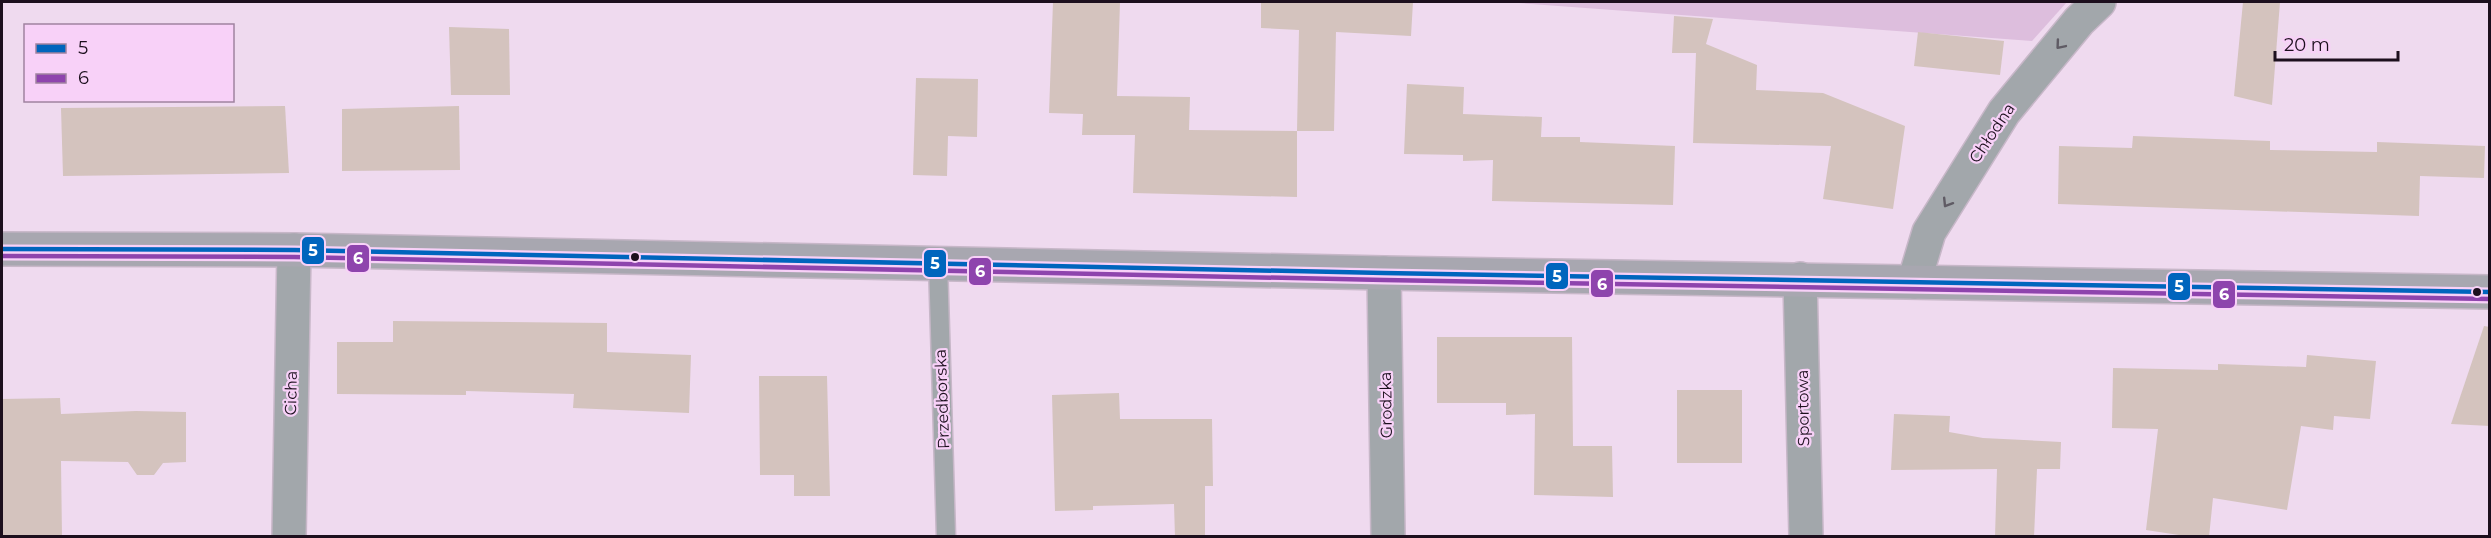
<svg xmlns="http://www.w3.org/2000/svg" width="2491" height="538" font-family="Montserrat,sans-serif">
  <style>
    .green { fill: #ddbedd }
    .building { fill: #d4c3be }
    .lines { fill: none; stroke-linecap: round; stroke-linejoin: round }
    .service-casing { stroke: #c7b7c8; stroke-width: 21 }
    .minor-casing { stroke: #c7b7c8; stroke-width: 36 }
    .primary-casing { stroke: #c7b7c8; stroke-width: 36 }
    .service { stroke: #a2a7ab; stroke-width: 18 }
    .minor { stroke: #a2a7ab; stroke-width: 33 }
    .primary { stroke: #a8a7b0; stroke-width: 33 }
    .bus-1-casing { stroke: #f8d1f8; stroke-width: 9 }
    .bus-2-casing { stroke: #f8d1f8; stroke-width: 9 }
    .bus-1 { stroke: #0065bd; stroke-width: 4.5 }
    .bus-2 { stroke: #8e44ad; stroke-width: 4.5 }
    .oneway { stroke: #5f5b64 }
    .bus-dot { fill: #1c0f1d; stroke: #f8d1f8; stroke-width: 2 }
    .labels { text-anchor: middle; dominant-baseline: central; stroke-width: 4.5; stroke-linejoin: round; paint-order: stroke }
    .street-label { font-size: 16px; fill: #1c0f1d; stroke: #f8d1f8 }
    .line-badge { stroke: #f8d1f8; stroke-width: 2 }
    .badge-label { font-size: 16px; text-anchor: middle; font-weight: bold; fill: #fff }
  </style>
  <rect width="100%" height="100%" fill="#efdaef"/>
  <polygon class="green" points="1505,2 2067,2 2032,41"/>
  <g class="building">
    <polygon points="1053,2 1120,2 1117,96 1190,97 1189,130 1297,131 1297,197 1133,193 1135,135 1082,135 1083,114 1049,113"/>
    <polygon points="1261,2 1413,2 1411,36 1336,32 1334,131 1297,131 1299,30 1261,28"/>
    <polygon points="2243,2 2280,2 2272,105 2234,96"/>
    <polygon points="1674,16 1713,19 1706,44 1757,65 1756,90 1823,93 1905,126 1893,209 1823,199 1831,146 1693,143 1696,53 1672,53"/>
    <polygon points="449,27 509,29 510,95 451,95"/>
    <polygon points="1918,32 2004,41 2000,75 1914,66"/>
    <polygon points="916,78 978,79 977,137 948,136 947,176 913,175"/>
    <polygon points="1407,84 1464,87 1463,114 1542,117 1541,137 1580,137 1580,142 1675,146 1673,205 1492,201 1493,160 1463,161 1463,155 1404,154"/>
    <polygon points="285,106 289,173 63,176 61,108"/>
    <polygon points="459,106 460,170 342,171 342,109"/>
    <polygon points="2133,136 2270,141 2270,150 2377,152 2377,142 2485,146 2484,178 2420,176 2419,216 2058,204 2059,146 2132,148"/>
    <polygon points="393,321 607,323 607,352 691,355 689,413 573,408 574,394 466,391 466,395 337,394 337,342 393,342"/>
    <polygon points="2484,326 2490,327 2490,426 2451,424"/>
    <polygon points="1437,337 1572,337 1573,446 1612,446 1613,497 1534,495 1535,414 1506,415 1506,403 1437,403"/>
    <polygon points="2307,355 2376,361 2370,419 2334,416 2333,430 2301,426 2287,510 2213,498 2209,537 2192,537 2146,530 2158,429 2112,428 2113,368 2218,370 2218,364 2306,367"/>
    <polygon points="759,376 827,376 830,496 794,496 794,475 760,475"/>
    <rect x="1677" y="390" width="65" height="73"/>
    <polygon points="1119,393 1120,419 1212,419 1213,486 1205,486 1205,537 1175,537 1174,504 1093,506 1093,510 1055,511 1052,395"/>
    <polygon points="60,398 61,414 136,411 186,412 186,462 163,463 154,475 137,475 128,462 61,461 62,537 2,537 2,399"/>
    <polygon points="1894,414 1950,416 1949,432 1983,438 2061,442 2060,469 2037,469 2034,537 1995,537 1997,469 1891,470"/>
  </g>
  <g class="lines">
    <defs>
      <polyline id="service" points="938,262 946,536"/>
      <g id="minor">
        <polyline points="1384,273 1388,536"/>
        <polyline points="1800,279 1806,536"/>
        <polyline points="1914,282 1929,232 2004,112 2079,21 2099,2"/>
        <polyline points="289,536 294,250"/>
      </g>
      <polyline id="primary" points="2,249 294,250 1384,273 2490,292"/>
    </defs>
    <use href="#service" class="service-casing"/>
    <use href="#minor" class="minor-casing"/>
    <use href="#primary" class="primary-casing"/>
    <use href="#service" class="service"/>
    <use href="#minor" class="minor"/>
    <use href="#primary" class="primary"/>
    <defs>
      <polyline id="bus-1" points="2,249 294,250 1384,273 2490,292"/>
      <polyline id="bus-2" points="2,256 294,257 1384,280 2490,299"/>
    </defs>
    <use href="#bus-1" class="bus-1-casing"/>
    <use href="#bus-2" class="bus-2-casing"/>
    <use href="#bus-1" class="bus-1"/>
    <use href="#bus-2" class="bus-2"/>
  </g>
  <defs><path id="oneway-chevron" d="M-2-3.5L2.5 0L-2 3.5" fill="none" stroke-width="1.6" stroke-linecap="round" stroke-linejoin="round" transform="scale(1.5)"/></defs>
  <g class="oneway">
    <use href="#oneway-chevron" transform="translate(2060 45) rotate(130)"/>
    <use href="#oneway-chevron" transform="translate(1947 203) rotate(122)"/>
  </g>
  <g class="bus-dot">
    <circle cx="635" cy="257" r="5"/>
    <circle cx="2477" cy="292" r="5"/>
  </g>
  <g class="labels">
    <g class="street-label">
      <text transform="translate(1992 133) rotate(-56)">Chłodna</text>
      <text transform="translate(291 393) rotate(-89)">Cicha</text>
      <text transform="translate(942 399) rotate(-92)">Przedborska</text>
      <text transform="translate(1386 405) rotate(-91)">Grodzka</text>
      <text transform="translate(1803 408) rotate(-91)">Sportowa</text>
    </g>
  </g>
  <g class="line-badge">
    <rect x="301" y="236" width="24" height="29" rx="6" fill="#0065bd"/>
    <rect x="346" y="244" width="24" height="29" rx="6" fill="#8e44ad"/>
    <rect x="923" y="249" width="24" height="29" rx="6" fill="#0065bd"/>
    <rect x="968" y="257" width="24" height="29" rx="6" fill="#8e44ad"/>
    <rect x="1545" y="262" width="24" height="28" rx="6" fill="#0065bd"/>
    <rect x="1590" y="269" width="24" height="29" rx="6" fill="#8e44ad"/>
    <rect x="2167" y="272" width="24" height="29" rx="6" fill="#0065bd"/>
    <rect x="2212" y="280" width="24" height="29" rx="6" fill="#8e44ad"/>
  </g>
  <g class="badge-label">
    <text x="313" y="256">5</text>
    <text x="358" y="264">6</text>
    <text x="935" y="269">5</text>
    <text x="980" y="277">6</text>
    <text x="1557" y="282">5</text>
    <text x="1602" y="290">6</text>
    <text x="2179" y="292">5</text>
    <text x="2224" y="300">6</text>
  </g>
  <rect width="2491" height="538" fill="none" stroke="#1c0f1d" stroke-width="6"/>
  <rect x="24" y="24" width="210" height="78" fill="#f8d1f8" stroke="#a083a0" stroke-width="1.5"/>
  <rect x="36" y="44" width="30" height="9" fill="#0065bd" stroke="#a083a0" stroke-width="1.5"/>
  <text x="78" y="54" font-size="18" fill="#1c0f1d">5</text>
  <rect x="36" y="74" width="30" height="9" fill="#8e44ad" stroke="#a083a0" stroke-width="1.5"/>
  <text x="78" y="84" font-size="18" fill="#1c0f1d">6</text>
  <path d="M2275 51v9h123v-9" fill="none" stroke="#1c0f1d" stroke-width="3"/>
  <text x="2284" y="51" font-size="18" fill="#1c0f1d" stroke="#f8d1f8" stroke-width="4.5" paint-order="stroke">20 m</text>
</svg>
